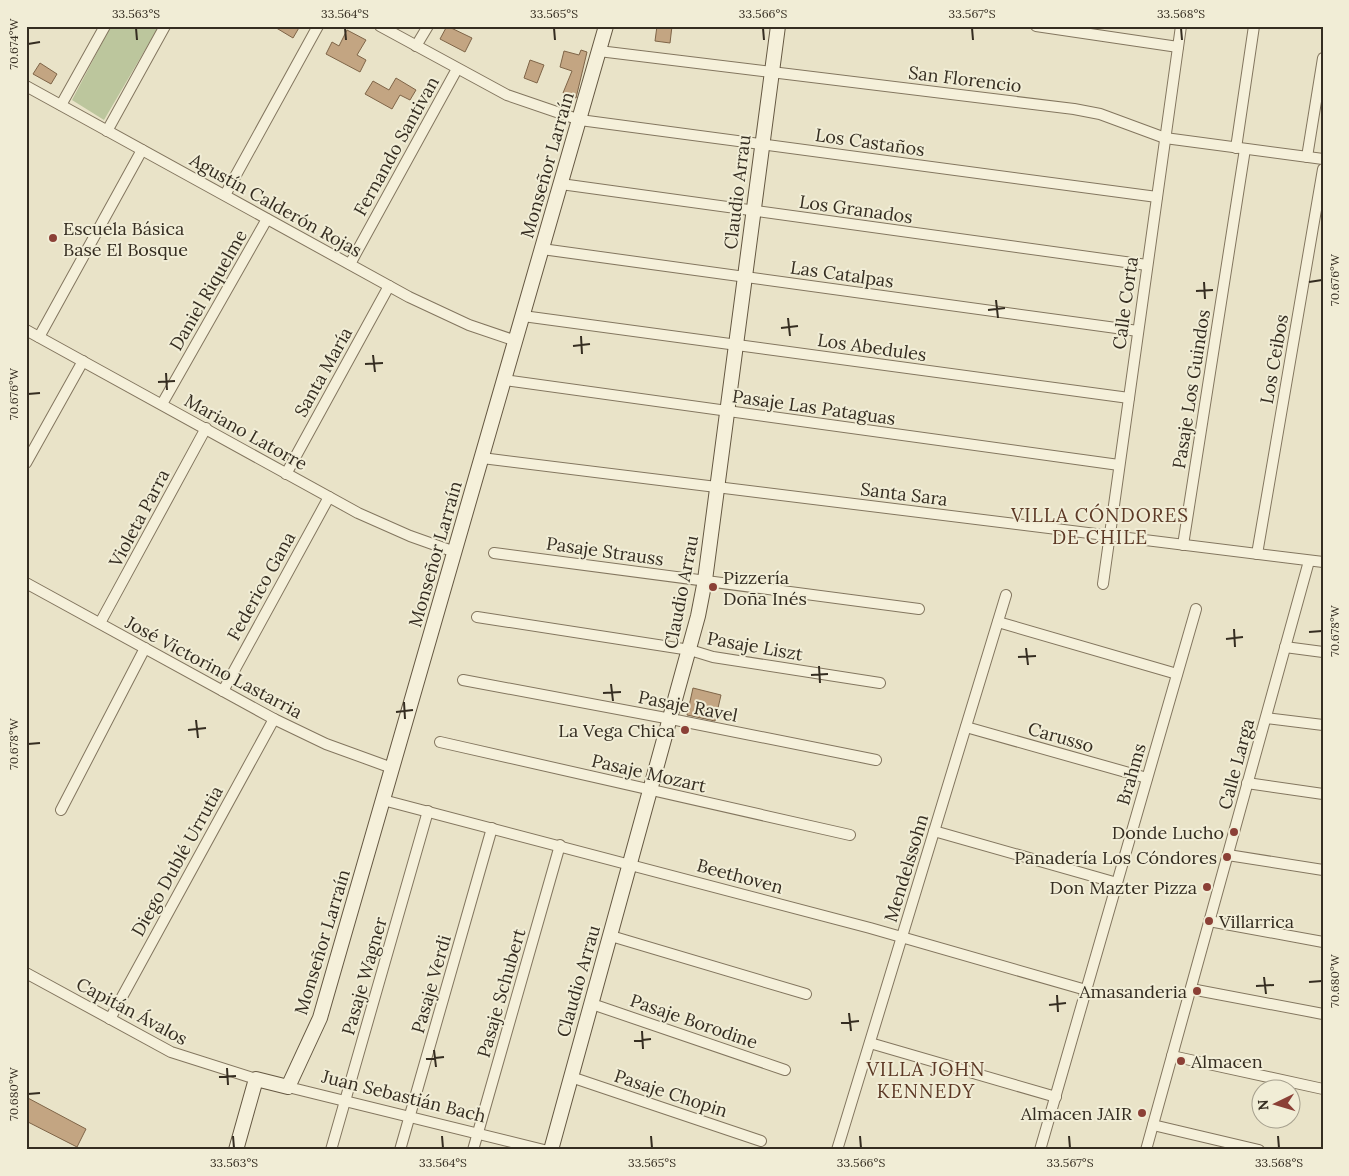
<svg xmlns="http://www.w3.org/2000/svg" width="1349" height="1176" font-family="Lora,serif">
  <style>
    .green { fill: #bcc69d }
    .building { fill: #c3a582; stroke: #7f6548 }
    .lines { fill: none; stroke-linecap: round; stroke-linejoin: round }
    .street-casing { stroke: #83765f; stroke-width: 12 }
    .secondary-casing { stroke: #655842; stroke-width: 16 }
    .street { stroke: #f5f0da; stroke-width: 10 }
    .secondary { stroke: #f5f0da; stroke-width: 14 }
    .ticks { fill: none; stroke: #352d21; stroke-width: 2 }
    .poi-dot { fill: #8b4036; stroke: #f1edd6; stroke-width: 2 }
    .labels { text-anchor: middle; dominant-baseline: central; stroke-width: 4; stroke-linejoin: round; paint-order: stroke }
    .street-label { font-size: 18px; fill: #352d21; stroke: #f1edd6 }
    .poi-label { font-size: 18px; fill: #352d21; stroke: #f1edd6; text-anchor: end }
    .neighbourhood-label { font-size: 19px; letter-spacing: 1px; fill: #5c3825; stroke: #f1edd6 }
    .neatline { fill: none; stroke: #352d21; stroke-width: 2 }
    .ticks-label { font-size: 12px; text-anchor: middle; fill: #352d21 }
  </style>
  <rect width="100%" height="100%" fill="#e9e3c8"/>
  <polygon class="green" points="111,26 159,26 104,120 72,100"/>
  <g class="building">
    <polygon points="273,26 300,26 293,38"/>
    <polygon points="447,26 472,38 465,52 440,39"/>
    <polygon points="657,26 672,26 670,43 655,41"/>
    <polygon points="347,30 366,40 357,55 366,60 360,72 326,54 332,42 339,46"/>
    <polygon points="581,50 587,52 576,98 563,93 572,71 560,67 564,51 579,55"/>
    <polygon points="530,60 544,65 537,83 524,78"/>
    <polygon points="40,63 57,74 51,84 33,74"/>
    <polygon points="396,78 416,90 410,100 400,95 392,109 365,94 373,81 389,90"/>
    <polygon points="693,688 721,695 715,721 687,715"/>
    <polygon points="26,1097 86,1129 77,1147 26,1121"/>
  </g>
  <g class="lines">
    <defs>
      <g id="street">
        <polyline points="380,26 507,95 580,120 1157,197"/>
        <polyline points="1036,26 1178,47"/>
        <polyline points="416,46 428,26"/>
        <polyline points="599,51 1074,109 1100,114 1165,138 1323,159"/>
        <polyline points="26,86 409,297 469,325 516,341"/>
        <polyline points="61,105 105,26"/>
        <polyline points="107,131 165,26"/>
        <polyline points="1236,148 1254,26"/>
        <polyline points="1307,157 1323,58"/>
        <polyline points="561,184 1147,265"/>
        <polyline points="225,195 318,26"/>
        <polyline points="542,249 1138,331"/>
        <polyline points="350,264 457,69"/>
        <polyline points="523,316 1129,398"/>
        <polyline points="26,330 358,513 410,536 455,552"/>
        <polyline points="39,337 142,150"/>
        <polyline points="504,380 1119,465"/>
        <polyline points="162,404 267,219"/>
        <polyline points="482,458 1323,562"/>
        <polyline points="26,463 83,361"/>
        <polyline points="286,474 389,286"/>
        <polyline points="1183,545 1245,149"/>
        <polyline points="494,553 919,609"/>
        <polyline points="1257,554 1323,169"/>
        <polyline points="26,583 274,719 326,744 392,768"/>
        <polyline points="1103,584 1181,26"/>
        <polyline points="477,617 690,650 713,657 880,683"/>
        <polyline points="998,622 1177,674"/>
        <polyline points="100,623 206,428"/>
        <polyline points="1285,647 1323,652"/>
        <polyline points="463,680 671,719 876,760"/>
        <polyline points="223,691 329,497"/>
        <polyline points="1266,718 1323,725"/>
        <polyline points="966,727 1147,778"/>
        <polyline points="440,742 850,835"/>
        <polyline points="1247,783 1323,794"/>
        <polyline points="383,800 870,928 1086,990"/>
        <polyline points="61,810 145,648"/>
        <polyline points="934,831 1117,883"/>
        <polyline points="1228,855 1323,870"/>
        <polyline points="1209,921 1323,942"/>
        <polyline points="611,936 806,994"/>
        <polyline points="26,973 171,1052 256,1079"/>
        <polyline points="1191,989 1323,1014"/>
        <polyline points="592,1004 785,1070"/>
        <polyline points="110,1019 274,719"/>
        <polyline points="870,1043 1056,1097"/>
        <polyline points="1172,1056 1323,1089"/>
        <polyline points="571,1077 761,1141"/>
        <polyline points="288,1087 544,1150"/>
        <polyline points="1153,1125 1259,1150"/>
        <polyline points="331,1150 428,811"/>
        <polyline points="400,1150 492,828"/>
        <polyline points="473,1150 560,845"/>
        <polyline points="837,1150 1006,595"/>
        <polyline points="1040,1150 1196,609"/>
        <polyline points="1146,1150 1309,561"/>
      </g>
      <g id="secondary">
        <polyline points="236,1150 256,1079 288,1087 320,1018 606,26"/>
        <polyline points="551,1150 698,616 705,580 778,26"/>
      </g>
    </defs>
    <use href="#street" class="street-casing"/>
    <use href="#secondary" class="secondary-casing"/>
    <use href="#street" class="street"/>
    <use href="#secondary" class="secondary"/>
  </g>
  <path class="ticks" d="M136,28L137,40M345,28L346,40M554,28L555,40M763,28L764,40M972,28L973,40M1181,28L1182,40M28,44L40,42M1204,282L1205,299M1309,282L1322,280M1196,291L1213,290M996,300L998,318M988,310L1005,308M788,318L790,336M781,328L798,326M581,336L582,354M573,346L590,344M373,355L375,372M365,364L383,363M166,373L167,390M158,382L175,381M28,394L40,393M1234,629L1235,647M1309,632L1322,631M1226,639L1243,637M1026,648L1028,665M1018,657L1036,656M819,666L820,683M811,675L828,674M611,684L613,701M603,693L621,692M404,702L405,719M396,712L413,710M196,720L198,738M188,730L206,728M28,744L40,743M1264,977L1266,994M1309,982L1322,981M1256,986L1274,985M1057,995L1058,1012M1049,1005L1066,1003M849,1013L851,1031M841,1023L859,1021M642,1031L643,1049M634,1041L651,1039M434,1050L436,1067M426,1059L444,1057M227,1068L228,1085M219,1077L236,1076M28,1094L40,1093M233,1136L234,1148M442,1136L443,1148M651,1136L652,1148M860,1136L861,1148M1069,1136L1070,1148M1278,1136L1279,1148"/>
  <g class="poi-dot">
    <circle cx="53" cy="238" r="5"/>
    <circle cx="713" cy="587" r="5"/>
    <circle cx="685" cy="730" r="5"/>
    <circle cx="1234" cy="832" r="5"/>
    <circle cx="1227" cy="857" r="5"/>
    <circle cx="1207" cy="887" r="5"/>
    <circle cx="1209" cy="921" r="5"/>
    <circle cx="1197" cy="991" r="5"/>
    <circle cx="1181" cy="1061" r="5"/>
    <circle cx="1142" cy="1113" r="5"/>
  </g>
  <g class="labels">
    <g class="street-label">
      <text transform="translate(965 79) rotate(7)">San Florencio</text>
      <text transform="translate(870 142) rotate(8)">Los Castaños</text>
      <text transform="translate(396 146) rotate(-61)">Fernando Santivan</text>
      <text transform="translate(547 165) rotate(-74)">Monseñor Larraín</text>
      <text transform="translate(737 192) rotate(-83)">Claudio Arrau</text>
      <text transform="translate(276 205) rotate(29)">Agustín Calderón Rojas</text>
      <text transform="translate(856 209) rotate(8)">Los Granados</text>
      <text transform="translate(842 274) rotate(8)">Las Catalpas</text>
      <text transform="translate(208 290) rotate(-60)">Daniel Riquelme</text>
      <text transform="translate(1125 303) rotate(-82)">Calle Corta</text>
      <text transform="translate(872 347) rotate(8)">Los Abedules</text>
      <text transform="translate(1274 359) rotate(-80)">Los Ceibos</text>
      <text transform="translate(323 372) rotate(-61)">Santa María</text>
      <text transform="translate(1191 389) rotate(-81)">Pasaje Los Guindos</text>
      <text transform="translate(814 407) rotate(8)">Pasaje Las Pataguas</text>
      <text transform="translate(246 432) rotate(29)">Mariano Latorre</text>
      <text transform="translate(904 494) rotate(7)">Santa Sara</text>
      <text transform="translate(139 518) rotate(-62)">Violeta Parra</text>
      <text transform="translate(605 551) rotate(8)">Pasaje Strauss</text>
      <text transform="translate(435 554) rotate(-74)">Monseñor Larraín</text>
      <text transform="translate(261 586) rotate(-61)">Federico Gana</text>
      <text transform="translate(681 592) rotate(-79)">Claudio Arrau</text>
      <text transform="translate(755 646) rotate(10)">Pasaje Liszt</text>
      <text transform="translate(214 667) rotate(28)">José Victorino Lastarria</text>
      <text transform="translate(688 706) rotate(11)">Pasaje Ravel</text>
      <text transform="translate(1061 737) rotate(16)">Carusso</text>
      <text transform="translate(1236 764) rotate(-75)">Calle Larga</text>
      <text transform="translate(649 773) rotate(13)">Pasaje Mozart</text>
      <text transform="translate(1131 774) rotate(-74)">Brahms</text>
      <text transform="translate(177 861) rotate(-61)">Diego Dublé Urrutia</text>
      <text transform="translate(906 868) rotate(-73)">Mendelssohn</text>
      <text transform="translate(740 876) rotate(15)">Beethoven</text>
      <text transform="translate(322 942) rotate(-73)">Monseñor Larraín</text>
      <text transform="translate(364 976) rotate(-74)">Pasaje Wagner</text>
      <text transform="translate(578 981) rotate(-74)">Claudio Arrau</text>
      <text transform="translate(431 984) rotate(-74)">Pasaje Verdi</text>
      <text transform="translate(501 993) rotate(-74)">Pasaje Schubert</text>
      <text transform="translate(132 1011) rotate(28)">Capitán Ávalos</text>
      <text transform="translate(694 1021) rotate(19)">Pasaje Borodine</text>
      <text transform="translate(671 1093) rotate(18)">Pasaje Chopin</text>
      <text transform="translate(404 1096) rotate(14)">Juan Sebastián Bach</text>
    </g>
    <g class="poi-label">
      <text x="63" y="228" text-anchor="start">Escuela Básica<tspan x="63" dy="21">Base El Bosque</tspan></text>
      <text x="723" y="577" text-anchor="start">Pizzería<tspan x="723" dy="21">Doña Inés</tspan></text>
      <text x="675" y="730">La Vega Chica</text>
      <text x="1224" y="832">Donde Lucho</text>
      <text x="1217" y="857">Panadería Los Cóndores</text>
      <text x="1197" y="887">Don Mazter Pizza</text>
      <text x="1219" y="921" text-anchor="start">Villarrica</text>
      <text x="1187" y="991">Amasanderia</text>
      <text x="1191" y="1061" text-anchor="start">Almacen</text>
      <text x="1132" y="1113">Almacen JAIR</text>
    </g>
    <g class="neighbourhood-label">
      <text x="1100" y="515">VILLA CÓNDORES<tspan x="1100" dy="22">DE CHILE</tspan></text>
      <text x="926" y="1069">VILLA JOHN<tspan x="926" dy="22">KENNEDY</tspan></text>
    </g>
  </g>
  <rect width="1349" height="1176" fill="none" stroke="#f1edd6" stroke-width="55"/>
  <g transform="translate(1276 1104) rotate(265)"><circle r="24" fill="#f1edd6" stroke="#a6a08e"/>
  <path d="M0-4L9 19L0 12L-9 19Z" fill="#8b4036"/>
  <text y="-8" font-size="14" font-weight="bold" text-anchor="middle" fill="#352d21">N</text>
  </g>
  <rect x="28" y="28" width="1294" height="1120" class="neatline"/>
  <g class="ticks-label">
    <text x="136" y="18">33.563°S</text>
    <text x="345" y="18">33.564°S</text>
    <text x="554" y="18">33.565°S</text>
    <text x="763" y="18">33.566°S</text>
    <text x="972" y="18">33.567°S</text>
    <text x="1181" y="18">33.568°S</text>
    <text transform="translate(14 44) rotate(-90)" y="4">70.674°W</text>
    <text transform="translate(1335 280) rotate(-90)" y="4">70.676°W</text>
    <text transform="translate(14 394) rotate(-90)" y="4">70.676°W</text>
    <text transform="translate(1335 631) rotate(-90)" y="4">70.678°W</text>
    <text transform="translate(14 744) rotate(-90)" y="4">70.678°W</text>
    <text transform="translate(1335 981) rotate(-90)" y="4">70.680°W</text>
    <text transform="translate(14 1094) rotate(-90)" y="4">70.680°W</text>
    <text x="234" y="1167">33.563°S</text>
    <text x="443" y="1167">33.564°S</text>
    <text x="652" y="1167">33.565°S</text>
    <text x="861" y="1167">33.566°S</text>
    <text x="1070" y="1167">33.567°S</text>
    <text x="1279" y="1167">33.568°S</text>
  </g>
</svg>
